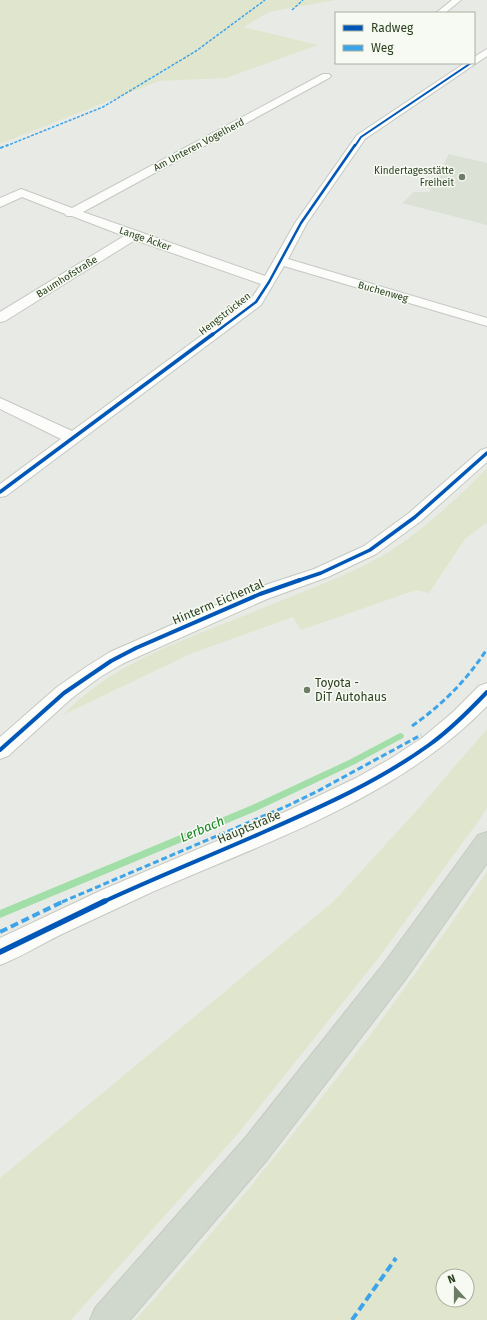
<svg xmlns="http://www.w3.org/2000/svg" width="487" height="1320" font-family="'Fira Sans',sans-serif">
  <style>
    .built { fill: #dbe1d5 }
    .green { fill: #dfe6cd; fill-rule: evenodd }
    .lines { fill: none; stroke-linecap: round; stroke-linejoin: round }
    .stream { fill: #a2dea7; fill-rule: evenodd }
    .minor-casing { stroke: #c5c8c2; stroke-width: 2 }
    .tertiary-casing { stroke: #c5c8c2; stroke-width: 2 }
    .primary-casing { stroke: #c5cbc0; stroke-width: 2 }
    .minor { fill: #fcfcfb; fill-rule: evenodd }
    .tertiary { fill: #fcfcfb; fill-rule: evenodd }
    .primary { fill: #d0d7cd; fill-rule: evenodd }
    .quiet-far3 { stroke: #3ea4ea; stroke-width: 1.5; stroke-dasharray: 3 1.5; stroke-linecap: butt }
    .quiet-far2 { stroke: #3ea4ea; stroke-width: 2; stroke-dasharray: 4 2; stroke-linecap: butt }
    .quiet-far1 { stroke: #3ea4ea; stroke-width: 3; stroke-dasharray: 6 3; stroke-linecap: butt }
    .quiet { stroke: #3ea4ea; stroke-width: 4; stroke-dasharray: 8 4; stroke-linecap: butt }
    .cycleway-far4-casing { stroke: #f7faf3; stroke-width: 3 }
    .cycleway-far3-casing { stroke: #f7faf3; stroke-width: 4 }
    .cycleway-far2-casing { stroke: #f7faf3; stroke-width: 5.5 }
    .cycleway-far1-casing { stroke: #f7faf3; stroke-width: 6 }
    .cycleway-casing { stroke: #f7faf3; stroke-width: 8 }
    .cycleway-far4 { stroke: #0057b8; stroke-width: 2 }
    .cycleway-far3 { stroke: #0057b8; stroke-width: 2.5 }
    .cycleway-far2 { stroke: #0057b8; stroke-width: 3.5 }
    .cycleway-far1 { stroke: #0057b8; stroke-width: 4 }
    .cycleway { stroke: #0057b8; stroke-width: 5.5 }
    .poi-dot { fill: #6d7c65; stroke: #f7faf3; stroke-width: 1.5 }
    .labels { text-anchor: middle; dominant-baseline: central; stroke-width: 3; stroke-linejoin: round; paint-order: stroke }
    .far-street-label { font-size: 10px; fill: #2b4120; stroke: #f7faf3 }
    .far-poi-label { font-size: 10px; fill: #2b4120; stroke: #f7faf3; text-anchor: end }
    .street-label { font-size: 12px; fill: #2b4120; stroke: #f7faf3 }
    .poi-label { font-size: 12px; fill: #2b4120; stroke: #f7faf3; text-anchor: start }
    .water-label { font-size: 13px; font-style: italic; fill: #148320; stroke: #f7faf3 }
  </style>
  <rect width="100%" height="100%" fill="#e8ebe5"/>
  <polygon class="built" points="449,154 487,163 487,225 402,203 414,192 429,192"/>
  <g class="green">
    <polygon points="0,0 336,0 269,12 244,27 318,45 226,78 159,81 0,144"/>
    <path d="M487,468V524H485L465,539L429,593L416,590L301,630L293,617L190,654L63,715C107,669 160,649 218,626C258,610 297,594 337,578C355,570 374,561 392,550C426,527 458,498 487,468Z"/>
    <polygon points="487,729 487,808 482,816 377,960 237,1135 71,1320 0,1320 0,1178 334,901 418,809"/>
    <path d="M487,872V1320H135C205,1243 272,1162 336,1079C389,1012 438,942 487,872ZM443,1276H467V1300H443Z"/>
  </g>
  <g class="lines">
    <polygon class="stream" points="400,733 403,734 404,736 403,738 355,764 256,811 0,918 0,910 250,806 349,760"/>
    <defs>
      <g id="minor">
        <polygon points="452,0 461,0 445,13 436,13"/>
        <polygon points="487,49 487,56 365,139 307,223 288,259 487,318 487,326 284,266 261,305 6,496 0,497 0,484 61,439 0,409 0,398 72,431 251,299 261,284 135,240 5,321 0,322 0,312 124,236 72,216 67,216 65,214 22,197 0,207 0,198 21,189 72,208 323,74 329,74 331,76 329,78 83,212 265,276 295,223 357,135 465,63 474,63 474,57"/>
        <polygon points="487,448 487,462 421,521 376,554 328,577 267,599 124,663 100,677 72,698 8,756 0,759 0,737 57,687 86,667 110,652 253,589 314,569 364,546 409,513 481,450"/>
      </g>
      <path id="tertiary" d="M487,683V706C397,799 266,842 150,893C120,907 90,921 60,935C40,945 21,957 0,965V938L102,890L287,811L356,778L390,759L422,738L452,713L479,686Z"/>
      <polygon id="primary" points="487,832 487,863 405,980 267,1160 130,1320 90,1320 95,1308 245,1138 385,962 478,835"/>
    </defs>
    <use href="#minor" class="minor-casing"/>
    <use href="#tertiary" class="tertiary-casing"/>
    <use href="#primary" class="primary-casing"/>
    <use href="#minor" class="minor"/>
    <use href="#tertiary" class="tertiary"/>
    <use href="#primary" class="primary"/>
    <g class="quiet-far3">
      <polyline points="292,10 303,0"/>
      <polyline points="6,146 103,107 196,51 265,0"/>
    </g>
    <polyline class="quiet-far2" points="0,148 8,145"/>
    <g class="quiet-far1">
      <path d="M412,726C442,705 467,680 487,649"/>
      <polyline points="62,902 287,806 316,792 421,735"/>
    </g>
    <g class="quiet">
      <polyline points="0,932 64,901"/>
      <polyline points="352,1320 396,1258"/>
    </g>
    <defs>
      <polyline id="cycleway-far4" points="355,146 361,137 471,63"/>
      <polyline id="cycleway-far3" points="212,335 256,302 269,282 301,223 355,145"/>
      <g id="cycleway-far2">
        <polyline points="0,492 213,334"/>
        <polyline points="297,581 321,573 370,550 415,517 487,453"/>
      </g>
      <g id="cycleway-far1">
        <polyline points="0,750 64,693 111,661 136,648 260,594 300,580"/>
        <path d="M103,902C157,877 212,855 266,831C323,806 379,781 429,745C450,730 469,711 487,692"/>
      </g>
      <polyline id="cycleway" points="0,952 105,901"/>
    </defs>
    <use href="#cycleway-far4" class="cycleway-far4-casing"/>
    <use href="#cycleway-far3" class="cycleway-far3-casing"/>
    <use href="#cycleway-far2" class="cycleway-far2-casing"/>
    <use href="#cycleway-far1" class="cycleway-far1-casing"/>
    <use href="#cycleway" class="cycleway-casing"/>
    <use href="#cycleway-far4" class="cycleway-far4"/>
    <use href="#cycleway-far3" class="cycleway-far3"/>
    <use href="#cycleway-far2" class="cycleway-far2"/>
    <use href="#cycleway-far1" class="cycleway-far1"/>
    <use href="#cycleway" class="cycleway"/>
  </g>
  <g class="poi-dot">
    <circle cx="462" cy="177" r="4"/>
    <circle cx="307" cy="690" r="4"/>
  </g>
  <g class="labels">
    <g class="far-street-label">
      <text transform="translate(199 145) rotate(-28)">Am Unteren Vogelherd</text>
      <text transform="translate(145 239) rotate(19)">Lange Äcker</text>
      <text transform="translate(67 277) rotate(-32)">Baumhofstraße</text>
      <text transform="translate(383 292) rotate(16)">Buchenweg</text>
      <text transform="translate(225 314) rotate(-38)">Hengstrücken</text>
    </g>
    <g class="far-poi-label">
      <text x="454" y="171">Kindertagesstätte<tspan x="454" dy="12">Freiheit</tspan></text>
    </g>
    <g class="street-label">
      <text transform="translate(218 602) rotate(-23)">Hinterm Eichental</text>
      <text transform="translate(249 827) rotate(-23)">Hauptstraße</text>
    </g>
    <g class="poi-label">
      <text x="315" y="683">Toyota -<tspan x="315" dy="14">DiT Autohaus</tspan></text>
    </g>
    <g class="water-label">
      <text transform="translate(202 829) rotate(-23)">Lerbach</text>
    </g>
  </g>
  <rect x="335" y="12" width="140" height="52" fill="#f7faf3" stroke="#a5b09f"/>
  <rect x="343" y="25" width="20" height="6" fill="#0057b8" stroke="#a5b09f"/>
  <text x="371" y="32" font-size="12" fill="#2b4120">Radweg</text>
  <rect x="343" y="45" width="20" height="6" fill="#3ea4ea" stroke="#a5b09f"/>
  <text x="371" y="52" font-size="12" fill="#2b4120">Weg</text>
  <g transform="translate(455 1288) rotate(339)"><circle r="19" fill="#f7faf3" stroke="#a5b09f"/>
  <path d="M0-3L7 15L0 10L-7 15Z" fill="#6d7c65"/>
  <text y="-6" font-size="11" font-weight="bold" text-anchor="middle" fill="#2b4120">N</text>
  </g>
</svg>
